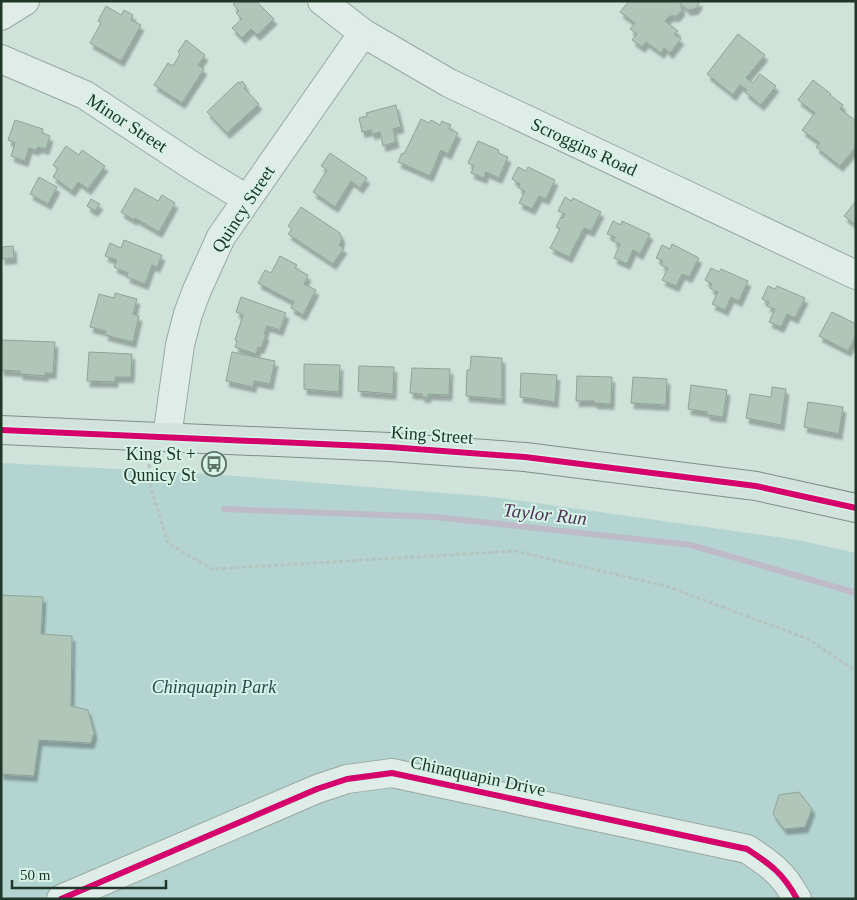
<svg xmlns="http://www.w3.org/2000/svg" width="857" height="900" font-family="Georgia,serif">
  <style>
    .green { fill: #b3d4d1 }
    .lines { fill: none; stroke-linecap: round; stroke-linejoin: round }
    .stream { stroke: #bebac7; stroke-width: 6 }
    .building { fill: #b0c6b9; stroke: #8fa397; filter: url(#shadow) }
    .minor-casing { stroke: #98a8a1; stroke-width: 30 }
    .major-casing { stroke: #7f8e86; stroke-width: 30 }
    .path { stroke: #b7c4be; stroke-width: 3; stroke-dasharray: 4 2.5; stroke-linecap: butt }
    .minor { stroke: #e0ece7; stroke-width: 28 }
    .major { stroke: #d2e2dc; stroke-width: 28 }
    .cycleway-casing { stroke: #d6f3e8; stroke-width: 9 }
    .cycleway { stroke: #d6006c; stroke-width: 6 }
    .labels { text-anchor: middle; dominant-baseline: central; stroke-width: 4; stroke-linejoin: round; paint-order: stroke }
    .street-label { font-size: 18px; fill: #203629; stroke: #d6f3e8 }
    .poi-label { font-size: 18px; fill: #203629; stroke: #d6f3e8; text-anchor: end }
    .park-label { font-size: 18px; font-style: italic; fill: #294a51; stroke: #d6f3e8 }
    .water-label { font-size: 19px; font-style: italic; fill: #4f3155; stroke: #d6f3e8 }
  </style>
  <defs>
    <filter id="shadow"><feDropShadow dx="3" dy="5.5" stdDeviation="1" flood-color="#0004"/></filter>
  </defs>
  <rect width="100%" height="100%" fill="#cfe3db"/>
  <polygon class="green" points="1,463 196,473 493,497 798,540 856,553 856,899 1,899"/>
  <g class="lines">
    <polyline class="stream" points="224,509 436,517 691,545 856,593"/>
  </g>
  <g class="building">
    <polygon points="236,1 256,1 274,19 257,35 251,29 242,38 232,28 242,19 236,13 239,11 233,4"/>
    <polygon points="629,1 699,1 699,4 695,9 688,10 680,3 682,10 677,16 670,16 665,21 678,31 674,34 681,39 670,53 664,48 661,53 646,42 642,47 632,40 637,34 630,29 635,23 620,12"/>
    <polygon points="106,6 121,15 124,10 133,15 131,20 141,25 121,61 90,43 101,23 98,21"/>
    <polygon points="738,34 765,55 746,78 753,83 760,74 776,86 761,105 745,92 747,90 740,85 733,95 707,74"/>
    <polygon points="186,40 205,55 198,65 204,69 182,103 154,85 168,63 173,66 180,54 178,52"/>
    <polygon points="813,80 831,94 830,95 843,105 840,109 856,121 856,147 840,166 816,147 820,143 802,130 815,113 798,100"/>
    <polygon points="242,81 246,86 244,88 259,104 227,133 207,112 238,82 240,83"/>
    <polygon points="396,105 401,127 393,129 396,142 383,146 380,132 372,134 371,130 362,132 359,118 367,116 366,113"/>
    <polygon points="421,119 429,123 431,120 440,125 442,121 451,125 449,129 458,133 448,154 441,150 430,176 398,162 402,153 404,154"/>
    <polygon points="15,120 43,129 42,133 50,136 46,149 38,147 36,150 29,148 25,161 11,156 15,143 8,140"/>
    <polygon points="478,141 499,150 498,153 508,157 499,178 486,172 484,178 471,173 474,166 468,163"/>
    <polygon points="66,146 79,155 82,150 105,166 88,189 78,182 72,191 53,177 58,169 53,165"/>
    <polygon points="330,153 367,178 360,188 351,181 335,207 313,192 327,170 321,166"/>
    <polygon points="518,167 526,171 528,167 555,180 546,199 539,196 532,209 519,203 525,191 518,187 520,184 512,179"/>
    <polygon points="39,177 57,187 48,204 30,194"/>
    <polygon points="135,188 158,201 162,195 175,203 159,232 135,218 134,220 121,212"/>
    <polygon points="565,197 571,201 573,198 601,212 591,231 584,228 569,257 550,248 560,229 556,227 561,217 563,218 565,214 558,211"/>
    <polygon points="91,199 100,204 95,211 87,206"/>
    <polygon points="856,201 856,225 844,216"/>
    <polygon points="301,207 340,233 342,239 339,245 344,248 333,264 288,234 292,229 288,226"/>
    <polygon points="613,221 621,225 622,221 650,234 640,254 633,250 627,264 614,258 620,244 613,241 615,237 607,234"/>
    <polygon points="124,240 162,255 157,267 152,265 145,284 127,277 128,273 114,267 117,260 105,256 110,243 121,248"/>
    <polygon points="672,244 699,258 689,277 682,274 676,286 662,280 668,268 661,265 663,261 656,258 662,245 670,249"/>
    <polygon points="13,246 14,258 2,259 2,247"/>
    <polygon points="280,256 297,265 295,268 308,275 304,284 316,290 303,315 291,308 294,302 258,283 265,270 271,273"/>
    <polygon points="711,268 719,272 721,269 748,281 739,301 731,297 725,310 712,304 718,292 710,288 712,284 705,280"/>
    <polygon points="768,286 775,289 777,286 805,298 795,318 787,314 781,327 769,322 775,309 767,306 769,302 762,299"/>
    <polygon points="115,293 137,299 133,314 139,316 133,342 105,335 106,331 90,327 99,294 114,298"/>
    <polygon points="241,297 286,313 280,330 267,326 264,334 266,335 261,348 258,347 256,354 235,347 237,341 235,340 243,315 236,312"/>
    <polygon points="832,312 856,324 856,335 848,351 819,336"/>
    <polygon points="1,340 55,342 53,373 45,373 45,376 20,374 20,371 1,370"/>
    <polygon points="89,352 132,354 131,377 115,377 115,382 87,381"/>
    <polygon points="232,352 275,361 270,384 254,381 253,387 226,381"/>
    <polygon points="471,356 502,358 502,399 466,396 467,370 470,370"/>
    <polygon points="304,364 340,365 339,392 304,389"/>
    <polygon points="359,366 394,367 393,394 358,391"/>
    <polygon points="412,368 450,369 449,395 428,394 428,397 422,397 422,394 410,393"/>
    <polygon points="521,373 557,375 555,402 520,397"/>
    <polygon points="577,376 612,377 611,404 594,403 594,401 576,401"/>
    <polygon points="633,377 667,379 666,405 631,403"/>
    <polygon points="691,385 727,390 723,417 707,415 707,412 688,409"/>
    <polygon points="772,387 786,389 781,425 746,418 750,394 771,397"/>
    <polygon points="808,402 843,407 839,434 804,427"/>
    <polygon points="1,595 43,597 41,634 72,636 71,706 88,710 94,733 91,743 39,740 34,776 1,774"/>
    <polygon points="799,792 812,809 805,827 784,829 773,814 779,795"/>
  </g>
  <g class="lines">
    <defs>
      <g id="minor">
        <polyline points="322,1 363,33 449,83 856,275"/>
        <polyline points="1,16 25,1"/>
        <polyline points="1,59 85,95 194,167 247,199"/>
        <polyline points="167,437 180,345 188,314 197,290 221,237 363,33"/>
        <path d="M61,899L317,789L347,779L392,773L747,849C770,864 783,873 797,899"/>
      </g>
      <polyline id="major" points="1,430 389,447 525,457 756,486 856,508"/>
    </defs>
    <use href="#minor" class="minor-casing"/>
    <use href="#major" class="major-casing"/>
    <polyline class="path" points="149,464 151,488 168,543 212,569 515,551 666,586 808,639 856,671"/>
    <use href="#minor" class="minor"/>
    <use href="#major" class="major"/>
    <defs>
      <g id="cycleway">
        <polyline points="1,430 389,447 525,457 756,486 856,508"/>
        <path d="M61,899L317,789L347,779L392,773L747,849C770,864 783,873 797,899"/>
      </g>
    </defs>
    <use href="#cycleway" class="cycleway-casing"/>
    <use href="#cycleway" class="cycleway"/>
  </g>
  <defs>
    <symbol id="bus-ring" viewBox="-11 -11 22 22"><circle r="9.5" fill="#d6f3e8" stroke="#5d7367" stroke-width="1.5"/><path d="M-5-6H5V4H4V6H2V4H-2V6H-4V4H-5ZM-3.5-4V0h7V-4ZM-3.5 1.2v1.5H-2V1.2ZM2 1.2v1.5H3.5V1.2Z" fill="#5d7367"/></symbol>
  </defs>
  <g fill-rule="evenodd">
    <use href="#bus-ring" x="200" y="450" width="28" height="28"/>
  </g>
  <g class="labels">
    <g class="street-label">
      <text transform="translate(127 123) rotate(33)">Minor Street</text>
      <text transform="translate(584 147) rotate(25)">Scroggins Road</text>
      <text transform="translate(243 209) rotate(-57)">Quincy Street</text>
      <text transform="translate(432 435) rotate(4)">King Street</text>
      <text transform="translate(478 776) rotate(12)">Chinaquapin Drive</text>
    </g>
    <g class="poi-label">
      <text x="196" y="454">King St +<tspan x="196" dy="21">Qunicy St</tspan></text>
    </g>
    <g class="park-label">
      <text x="214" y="687">Chinquapin Park</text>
    </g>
    <g class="water-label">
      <text transform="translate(545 514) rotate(6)">Taylor Run</text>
    </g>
  </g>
  <rect width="857" height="900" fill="none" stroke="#203629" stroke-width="5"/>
  <path d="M12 880v8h154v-8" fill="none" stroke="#203629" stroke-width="2.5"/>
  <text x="20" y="880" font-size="15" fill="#203629" stroke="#d6f3e8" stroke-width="4" paint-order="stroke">50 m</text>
</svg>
